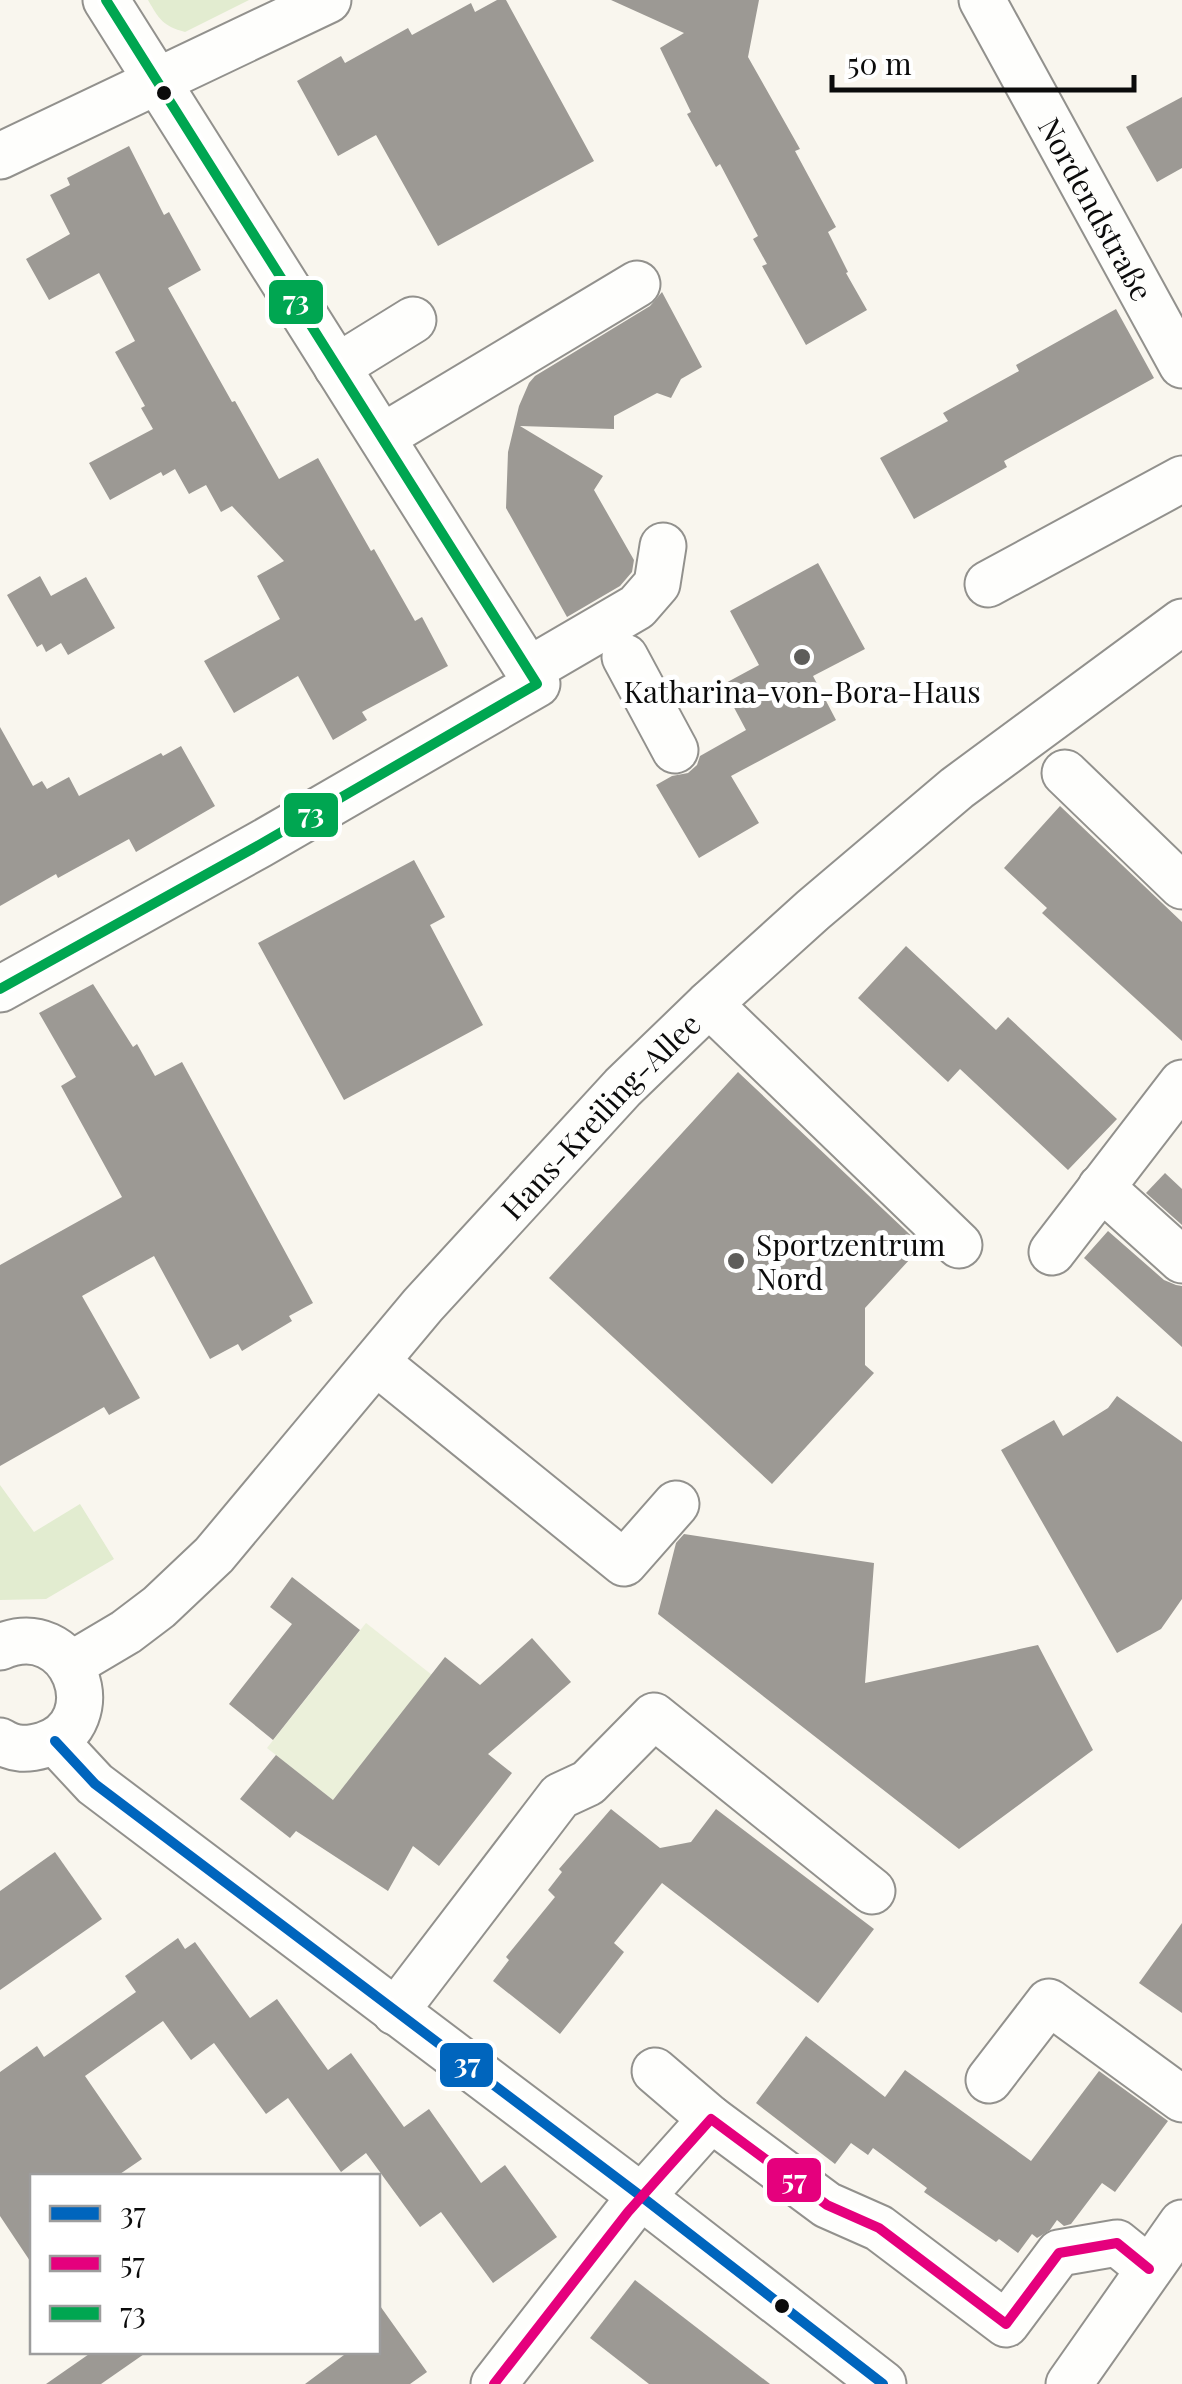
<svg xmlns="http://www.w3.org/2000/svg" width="1182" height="2384" font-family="'Playfair Display',serif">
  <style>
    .green { fill: #e2ecd0 }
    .pitch { fill: #ebf0da }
    .building { fill: #9c9994 }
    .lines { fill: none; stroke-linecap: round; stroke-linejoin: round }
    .minor-casing { stroke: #92918d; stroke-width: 49 }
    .minor { stroke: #fefefc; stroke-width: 45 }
    .bus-1-casing { stroke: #fff; stroke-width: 18 }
    .bus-2-casing { stroke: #fff; stroke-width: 18 }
    .bus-3-casing { stroke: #fff; stroke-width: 18 }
    .bus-1 { stroke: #0065bd; stroke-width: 10 }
    .bus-2 { stroke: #e5007d; stroke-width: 10 }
    .bus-3 { stroke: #00a651; stroke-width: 10 }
    .bus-dot { fill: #0b0b0b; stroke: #fff; stroke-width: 4 }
    .poi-dot { fill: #5e5d5a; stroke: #fff; stroke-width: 4 }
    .labels { text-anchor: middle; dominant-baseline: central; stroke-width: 10; stroke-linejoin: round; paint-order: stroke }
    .street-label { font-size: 30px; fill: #0b0b0b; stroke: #fff }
    .poi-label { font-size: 30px; fill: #0b0b0b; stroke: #fff }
    .line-badge { stroke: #fff; stroke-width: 4 }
    .badge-label { font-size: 28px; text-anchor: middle; font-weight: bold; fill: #fff }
  </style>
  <rect width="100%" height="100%" fill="#f9f6ee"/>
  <g class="green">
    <path d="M148,0H249L185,32C163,26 159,19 148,0Z"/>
    <polygon points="0,1485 34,1532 80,1504 114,1559 46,1599 0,1600"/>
  </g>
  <polygon class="pitch" points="366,1623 432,1675 333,1800 267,1748"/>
  <g class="building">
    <polygon points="497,0 506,0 594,161 438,246 376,135 338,156 297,81 341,56 345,63 408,28 412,35 471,3 475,12"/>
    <polygon points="611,0 759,0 748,57 800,149 795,151 836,227 828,232 848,272 846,273 867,310 806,345 762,266 767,264 753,239 758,236 720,164 716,167 687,114 691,112 660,48 684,33"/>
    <polygon points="1182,97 1182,168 1157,182 1126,127"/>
    <polygon points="129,146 164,215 169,212 201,270 168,288 232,402 235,401 279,479 318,458 371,551 374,549 415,621 422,617 448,666 362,712 367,720 333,740 298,676 234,713 204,661 280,619 257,576 284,561 232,506 221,512 206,485 189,494 175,469 163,476 161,472 110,500 89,463 153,429 141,408 145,406 115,352 135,341 99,273 49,300 26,259 70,234 50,195 70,185 67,178"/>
    <polygon points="662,292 702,367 681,379 671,398 657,393 614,416 614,429 520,426 603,476 594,490 634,560 632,572 620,586 567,617 506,508 508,452 519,406 529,383 535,376 650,306"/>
    <polygon points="1116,309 1154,378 1004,461 1007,467 914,519 880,458 948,421 943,413 1019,371 1016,365"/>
    <polygon points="818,563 865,649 813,676 836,720 731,776 759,823 699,858 656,785 672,776 688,773 697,765 700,756 746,730 722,685 759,665 730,611"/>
    <polygon points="40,576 51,596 86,577 115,628 68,655 61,643 46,652 42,644 37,647 7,595"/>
    <polygon points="0,727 33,786 42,781 47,789 69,777 79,796 161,753 163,756 181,746 215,806 136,852 129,839 58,878 56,874 0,906"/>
    <polygon points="1060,806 1182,922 1182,1041 1042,913 1047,908 1004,868"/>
    <polygon points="414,860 445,917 430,925 483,1025 344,1100 258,943"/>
    <polygon points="906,946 996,1030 1008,1017 1117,1119 1068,1170 960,1069 948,1082 858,998"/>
    <polygon points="93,984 133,1047 137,1044 155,1076 182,1062 313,1303 289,1316 292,1321 242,1351 238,1344 210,1359 154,1256 82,1296 140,1398 109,1415 104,1407 0,1466 0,1265 122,1197 61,1086 76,1077 39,1013"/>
    <polygon points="738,1072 922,1246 865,1308 865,1365 874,1373 772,1484 549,1278"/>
    <polygon points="1165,1173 1182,1189 1182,1225 1146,1193"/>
    <polygon points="1108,1231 1164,1280 1176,1285 1182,1286 1182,1347 1084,1258"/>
    <polygon points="1117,1396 1182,1442 1182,1599 1161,1629 1117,1653 1001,1450 1054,1420 1063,1436 1108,1408"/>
    <polygon points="684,1534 874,1563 865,1683 1038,1645 1093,1750 959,1849 658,1614 676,1543"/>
    <polygon points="292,1577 360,1630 273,1740 229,1704 292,1624 270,1607"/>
    <polygon points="532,1638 571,1682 488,1754 512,1773 439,1866 413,1846 388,1891 296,1831 290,1838 240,1799 276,1755 333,1800 445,1657 480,1685"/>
    <polygon points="611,1809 660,1848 691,1842 716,1809 874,1929 818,2003 662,1883 614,1943 624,1952 560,2034 493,1981 509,1960 506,1957 555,1897 548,1890 562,1872 559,1869"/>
    <polygon points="55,1852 102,1919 0,1990 0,1891"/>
    <polygon points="1182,1923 1182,2013 1139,1983"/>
    <polygon points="178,1938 185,1949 195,1942 250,2018 277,1999 328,2070 351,2053 404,2127 429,2109 481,2183 505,2165 557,2237 493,2283 441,2212 420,2227 366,2153 341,2172 288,2098 266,2114 214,2043 191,2060 163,2021 85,2076 142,2159 117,2176 32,2176 32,2264 0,2216 0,2072 37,2046 44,2057 136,1992 125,1976"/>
    <polygon points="806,2036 885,2097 905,2070 1031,2161 1099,2071 1168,2121 1115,2192 1102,2183 1071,2224 1064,2226 1057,2220 1050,2230 1037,2238 1032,2234 1018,2253 999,2239 996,2242 924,2192 927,2188 873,2148 868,2155 851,2143 835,2164 756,2103"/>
    <polygon points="635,2280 770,2384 649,2384 590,2338"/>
    <polygon points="378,2303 427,2372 410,2384 305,2384 348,2352 378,2352"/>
    <polygon points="92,2352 147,2352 101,2384 46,2384"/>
  </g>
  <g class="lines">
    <defs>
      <g id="minor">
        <path id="s1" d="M982,0L1182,365"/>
        <polyline points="0,156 328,0"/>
        <polyline points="337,367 413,320"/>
        <polyline points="382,437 637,284"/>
        <polyline points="988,584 1182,479"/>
        <polyline points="625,657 675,750"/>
        <polyline points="529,670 637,607 657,584 663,546"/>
        <polyline points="1065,773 1182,886"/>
        <polyline points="0,989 259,845 537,684 106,0"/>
        <polyline points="709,1004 959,1245"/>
        <polyline points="1101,1187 1182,1260"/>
        <polyline points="1052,1252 1182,1083"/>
        <polyline points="376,1362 624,1563 676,1504"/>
        <path d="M0,1647C74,1615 112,1723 44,1745C27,1750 15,1750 0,1741"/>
        <path id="s2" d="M72,1664L126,1632L159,1607L214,1555L423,1305L623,1087L709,1004L813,910L957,788L1182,622"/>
        <polyline points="55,1741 95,1784 642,2197 883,2384"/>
        <polyline points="395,2012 560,1796 588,1783 654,1716 872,1891"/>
        <polyline points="655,2071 711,2119"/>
        <polyline points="989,2080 1049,2002 1182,2099"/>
        <polyline points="494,2384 628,2212 711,2119 827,2205 879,2228 1006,2324 1059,2253 1117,2243 1149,2269"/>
        <polyline points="1069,2384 1182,2223"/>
      </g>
    </defs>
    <use href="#minor" class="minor-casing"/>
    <use href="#minor" class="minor"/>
    <defs>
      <polyline id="bus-1" points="55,1741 95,1784 642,2197 883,2384"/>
      <polyline id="bus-2" points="494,2384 628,2212 711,2119 827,2205 879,2228 1006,2324 1059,2253 1117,2243 1149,2269"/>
      <polyline id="bus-3" points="0,989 259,845 537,684 106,0"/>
    </defs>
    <use href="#bus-1" class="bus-1-casing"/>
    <use href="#bus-2" class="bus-2-casing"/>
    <use href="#bus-3" class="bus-3-casing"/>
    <use href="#bus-1" class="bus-1"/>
    <use href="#bus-2" class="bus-2"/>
    <use href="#bus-3" class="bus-3"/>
  </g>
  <g class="bus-dot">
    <circle cx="164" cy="93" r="9"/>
    <circle cx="782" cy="2306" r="9"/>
  </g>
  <g class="poi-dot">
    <circle cx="802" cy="657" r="10"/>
    <circle cx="736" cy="1261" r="10"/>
  </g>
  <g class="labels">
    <g class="street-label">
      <text stroke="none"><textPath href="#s1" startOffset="238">Nordendstraße</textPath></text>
      <text stroke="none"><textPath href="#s2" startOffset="765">Hans-Kreiling-Allee</textPath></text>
    </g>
    <g class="poi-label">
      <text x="802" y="691">Katharina-von-Bora-Haus</text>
      <text x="756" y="1244" text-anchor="start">Sportzentrum<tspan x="756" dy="34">Nord</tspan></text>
    </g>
  </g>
  <g class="line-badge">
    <rect x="267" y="278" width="58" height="48" rx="10" fill="#00a651"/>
    <rect x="282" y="791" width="58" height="48" rx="10" fill="#00a651"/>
    <rect x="438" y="2041" width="57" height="48" rx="10" fill="#0065bd"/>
    <rect x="765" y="2156" width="58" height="48" rx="10" fill="#e5007d"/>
  </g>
  <g class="badge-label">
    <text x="296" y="311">73</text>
    <text x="311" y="824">73</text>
    <text x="467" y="2074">37</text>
    <text x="794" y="2190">57</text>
  </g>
  <rect x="30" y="2174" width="350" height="180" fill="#ffffff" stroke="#9d9d9d" stroke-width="2.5"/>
  <rect x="50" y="2206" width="50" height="15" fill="#0065bd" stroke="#9d9d9d" stroke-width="2.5"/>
  <text x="120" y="2224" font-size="30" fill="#0b0b0b">37</text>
  <rect x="50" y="2256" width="50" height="15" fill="#e5007d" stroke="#9d9d9d" stroke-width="2.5"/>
  <text x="120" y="2274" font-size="30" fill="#0b0b0b">57</text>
  <rect x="50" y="2306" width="50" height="15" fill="#00a651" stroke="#9d9d9d" stroke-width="2.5"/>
  <text x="120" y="2324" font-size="30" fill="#0b0b0b">73</text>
  <path d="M832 75v15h302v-15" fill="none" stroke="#0b0b0b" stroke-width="5"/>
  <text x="847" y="75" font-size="30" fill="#0b0b0b" stroke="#ffffff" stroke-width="8" paint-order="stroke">50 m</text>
</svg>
